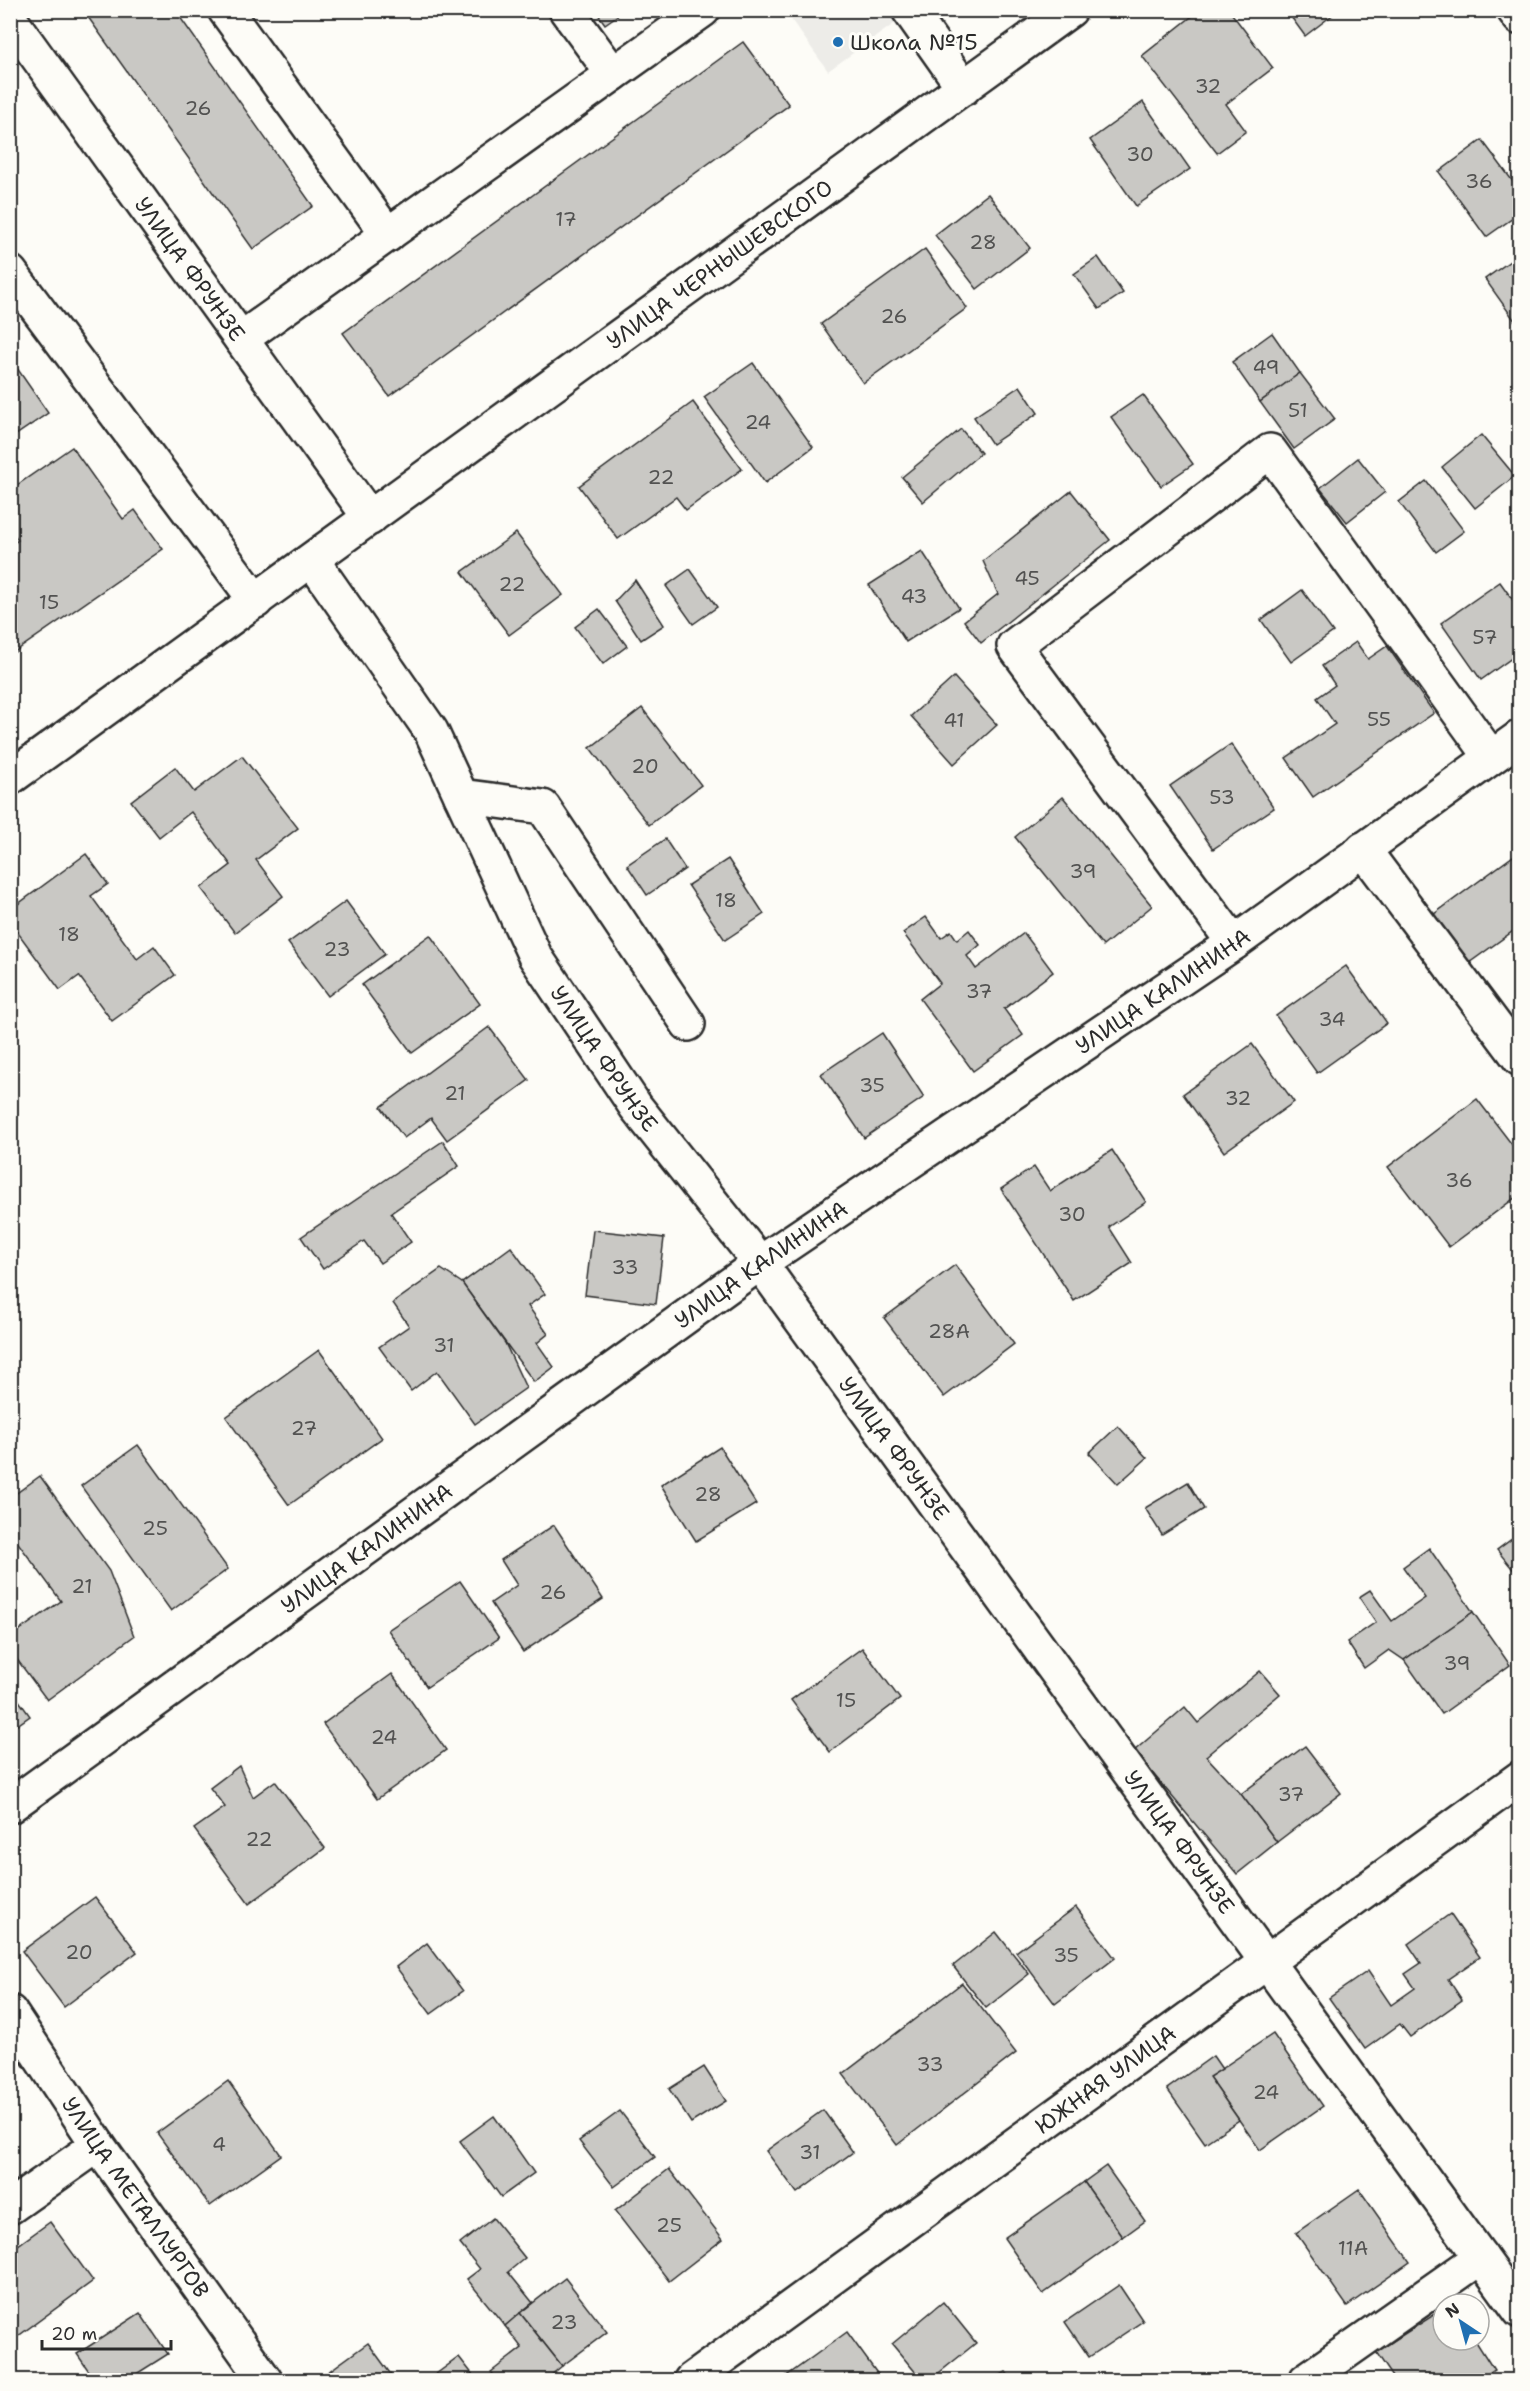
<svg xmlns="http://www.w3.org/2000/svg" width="1530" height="2391" font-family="'Shantell Sans',sans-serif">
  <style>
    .built { fill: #edece8 }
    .building { fill: #c9c8c4; stroke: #2b2b2b; stroke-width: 1.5 }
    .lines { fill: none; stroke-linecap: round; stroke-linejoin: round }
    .minor-casing { stroke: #2b2b2b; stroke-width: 38 }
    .minor { stroke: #fdfcf7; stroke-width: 33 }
    .poi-dot { fill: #1f6fb2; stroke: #fdfcf7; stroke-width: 2 }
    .labels { text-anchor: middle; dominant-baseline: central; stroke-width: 6; stroke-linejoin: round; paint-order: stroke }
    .number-label { font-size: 20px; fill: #525251 }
    .poi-label { font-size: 22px; fill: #2b2b2b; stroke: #fdfcf7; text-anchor: start }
    .street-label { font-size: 22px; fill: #2b2b2b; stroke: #fdfcf7 }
  </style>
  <rect width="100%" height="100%" fill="#fdfcf7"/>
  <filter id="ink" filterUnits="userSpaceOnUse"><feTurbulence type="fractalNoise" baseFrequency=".0167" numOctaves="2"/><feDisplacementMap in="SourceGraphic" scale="12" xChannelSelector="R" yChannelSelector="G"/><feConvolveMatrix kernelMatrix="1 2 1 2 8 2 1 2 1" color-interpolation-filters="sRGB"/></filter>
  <g filter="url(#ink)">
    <polygon class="built" points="785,11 912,11 828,71"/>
    <g class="building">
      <polygon points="83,10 175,10 313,206 253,249"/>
      <polygon points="595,10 625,10 605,24"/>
      <polygon points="1200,10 1229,10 1273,68 1226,104 1246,131 1217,153 1142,56"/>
      <polygon points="1286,10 1339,10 1305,36"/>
      <polygon points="743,42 789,105 389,396 343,333"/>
      <polygon points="1143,102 1190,169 1136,206 1090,140"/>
      <polygon points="1482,140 1520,191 1520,213 1486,237 1439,172"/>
      <polygon points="988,194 1030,248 977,289 935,235"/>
      <polygon points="925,249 967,308 863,383 821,324"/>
      <polygon points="1520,254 1520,328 1485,279"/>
      <polygon points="1098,257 1123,293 1099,309 1074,274"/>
      <polygon points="1272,333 1300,373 1260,402 1232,362"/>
      <polygon points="10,358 48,413 10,439"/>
      <polygon points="753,363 813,447 765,483 704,397"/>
      <polygon points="1300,373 1335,419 1294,449 1260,402"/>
      <polygon points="1020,386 1038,413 992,444 974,417"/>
      <polygon points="1143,395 1193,464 1161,486 1111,417"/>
      <polygon points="693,402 742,469 686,510 676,497 618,539 579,486"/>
      <polygon points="961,429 981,453 923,502 902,477"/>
      <polygon points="1481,435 1515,476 1475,508 1442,467"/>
      <polygon points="72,447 123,519 135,510 163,549 10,655 10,546 18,540 10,529 10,490"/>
      <polygon points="1358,458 1385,492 1347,522 1320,488"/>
      <polygon points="1426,481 1464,531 1436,552 1399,502"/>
      <polygon points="1071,491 1110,540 981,643 964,621 998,594 983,561"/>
      <polygon points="516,533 563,595 509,635 462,572"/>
      <polygon points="922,551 959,608 906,642 869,585"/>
      <polygon points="690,569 717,607 693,624 666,586"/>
      <polygon points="635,580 664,625 641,640 615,601"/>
      <polygon points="1500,582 1520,610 1520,652 1481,680 1441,623"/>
      <polygon points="1302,590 1333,632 1291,662 1261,620"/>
      <polygon points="599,609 627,646 603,664 575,627"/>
      <polygon points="1356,642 1368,659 1387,646 1434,713 1313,797 1286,758 1335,724 1317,698 1335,685 1322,666"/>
      <polygon points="954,677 997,725 954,764 911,716"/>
      <polygon points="642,708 701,785 649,825 590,748"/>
      <polygon points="1231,744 1274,808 1213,849 1170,786"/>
      <polygon points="242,756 298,828 256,860 283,896 235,933 201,888 231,865 191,812 159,837 131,801 175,767 194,792"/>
      <polygon points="1063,797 1152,906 1103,946 1015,837"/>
      <polygon points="665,839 685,869 647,895 627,865"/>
      <polygon points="1520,851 1520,926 1462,968 1426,920"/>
      <polygon points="86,854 108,884 91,896 137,959 154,946 175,975 112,1021 79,976 60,990 10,922 10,910"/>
      <polygon points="728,859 764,914 725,940 688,885"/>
      <polygon points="346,901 385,954 328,996 288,943"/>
      <polygon points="926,917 941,938 951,931 957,940 969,930 980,945 967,956 976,969 1024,933 1053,972 1004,1009 1023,1035 973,1071 920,999 940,983 903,933"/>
      <polygon points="430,935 480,1004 412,1053 362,985"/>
      <polygon points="1346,966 1387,1023 1317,1073 1276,1016"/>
      <polygon points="489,1027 529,1080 447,1140 431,1118 404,1138 381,1107"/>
      <polygon points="882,1033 924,1097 864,1138 821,1074"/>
      <polygon points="1252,1044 1294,1102 1224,1152 1183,1094"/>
      <polygon points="1477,1099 1520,1155 1520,1194 1449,1247 1388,1167"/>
      <polygon points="443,1141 459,1166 391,1213 411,1242 380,1263 364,1241 323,1269 301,1237"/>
      <polygon points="1112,1150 1146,1202 1109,1227 1132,1263 1074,1301 1001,1189 1034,1167 1050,1191"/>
      <polygon points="593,1230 664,1238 656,1304 585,1295"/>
      <polygon points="511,1247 545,1294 528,1306 548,1334 537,1343 554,1367 534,1382 462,1283"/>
      <polygon points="955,1265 1014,1344 944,1397 884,1318"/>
      <polygon points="441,1269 462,1283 505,1343 526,1388 475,1424 437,1371 411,1391 379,1347 409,1326 393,1303"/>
      <polygon points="1520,1279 1520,1297 1511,1286"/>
      <polygon points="319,1350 382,1438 289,1505 226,1417"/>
      <polygon points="1118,1426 1147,1458 1118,1484 1089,1453"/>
      <polygon points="138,1445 228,1569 171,1611 81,1486"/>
      <polygon points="720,1447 756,1504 696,1541 661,1485"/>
      <polygon points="40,1476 109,1571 134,1636 47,1700 10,1650 10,1637 61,1601 10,1532 10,1498"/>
      <polygon points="1188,1482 1204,1509 1162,1535 1145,1508"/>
      <polygon points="554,1525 603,1599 523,1652 491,1603 517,1585 501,1560"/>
      <polygon points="1520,1533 1520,1578 1497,1550"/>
      <polygon points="1429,1548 1473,1612 1404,1660 1389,1650 1364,1668 1347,1642 1376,1622 1359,1597 1370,1590 1392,1621 1425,1598 1403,1567"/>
      <polygon points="460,1581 499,1638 427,1687 388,1630"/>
      <polygon points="1473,1612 1510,1665 1442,1714 1404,1660"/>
      <polygon points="862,1648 900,1699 830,1752 791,1700"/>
      <polygon points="1260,1671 1280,1694 1206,1756 1241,1794 1277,1842 1237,1874 1134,1751 1185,1707 1198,1723"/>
      <polygon points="392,1674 446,1750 377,1799 323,1724"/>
      <polygon points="10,1688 30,1716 10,1730"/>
      <polygon points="1305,1746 1341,1793 1277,1842 1241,1794"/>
      <polygon points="239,1766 253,1797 275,1781 325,1848 249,1904 194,1829 225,1807 210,1788"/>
      <polygon points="95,1897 137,1952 64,2007 22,1951"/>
      <polygon points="1076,1907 1115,1958 1055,2004 1016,1952"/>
      <polygon points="1450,1914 1480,1957 1448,1979 1462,2000 1410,2037 1400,2024 1365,2049 1329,1998 1368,1971 1391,2005 1415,1988 1405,1974 1421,1963 1408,1944"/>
      <polygon points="996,1932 1029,1974 986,2008 953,1966"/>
      <polygon points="427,1943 463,1991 431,2014 396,1967"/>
      <polygon points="1520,1976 1520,1995 1510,1982"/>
      <polygon points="962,1983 1016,2053 897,2145 843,2074"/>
      <polygon points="1273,2034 1323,2106 1260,2150 1209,2077"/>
      <polygon points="1213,2056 1222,2069 1209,2077 1239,2120 1205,2143 1167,2089"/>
      <polygon points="704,2067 726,2101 691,2123 669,2089"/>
      <polygon points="228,2081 281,2155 210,2206 157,2133"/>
      <polygon points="823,2110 853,2152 797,2193 766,2151"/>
      <polygon points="620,2111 655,2157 614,2187 579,2141"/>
      <polygon points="494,2116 534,2173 501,2197 460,2141"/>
      <polygon points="1106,2166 1145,2221 1123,2237 1084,2182"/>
      <polygon points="669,2169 723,2239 669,2281 615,2211"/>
      <polygon points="1084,2182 1123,2237 1043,2294 1004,2238"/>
      <polygon points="1359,2189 1410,2262 1347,2306 1296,2233"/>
      <polygon points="493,2218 525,2258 508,2272 533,2303 505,2326 467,2279 480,2269 460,2244"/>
      <polygon points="50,2222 93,2281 10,2342 10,2251"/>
      <polygon points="565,2278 607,2332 562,2366 520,2313"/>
      <polygon points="1119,2285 1143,2321 1089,2357 1065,2322"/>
      <polygon points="943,2302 976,2343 930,2380 922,2380 892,2344"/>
      <polygon points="1443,2309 1443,2340 1475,2340 1494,2370 1478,2380 1395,2380 1376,2352"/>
      <polygon points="140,2313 168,2354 127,2380 95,2380 77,2354"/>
      <polygon points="520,2313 562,2366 549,2377 552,2380 498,2380 491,2372 522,2348 505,2326"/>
      <polygon points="847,2332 882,2380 781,2380"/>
      <polygon points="368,2343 395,2380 317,2380"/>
      <polygon points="459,2357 477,2380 428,2380"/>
      <polygon points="1006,2372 1012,2380 992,2380"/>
    </g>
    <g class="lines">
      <defs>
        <g id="minor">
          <polyline points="225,10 388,235"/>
          <polyline points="566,10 613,74"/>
          <polyline points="909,10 964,88"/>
          <polyline points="1514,10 1520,18"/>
          <path id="s1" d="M10,19L370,518"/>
          <polyline points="10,272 256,601"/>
          <polyline points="241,339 703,10"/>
          <path id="s2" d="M312,560L431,731L535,956L636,1107L760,1263L1520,2311"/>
          <path id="s3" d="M10,778L1070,10"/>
          <polyline points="461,796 543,807 688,1024"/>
          <polyline points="1363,849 1520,1059"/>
          <polyline points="1234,943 1014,646 1270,451 1491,757"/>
          <path id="s4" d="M10,1806L760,1263L1234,943L1520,737"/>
          <path id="s5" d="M10,2012L98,2145L265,2380"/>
          <polyline points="10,2207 98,2145"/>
          <path id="s6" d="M691,2380L1520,1778"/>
          <polyline points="1306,2380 1481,2257"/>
        </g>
      </defs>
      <use href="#minor" class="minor-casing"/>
      <use href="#minor" class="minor"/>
    </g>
  </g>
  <circle class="poi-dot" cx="838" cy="42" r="6"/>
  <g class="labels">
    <g class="number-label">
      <text x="1208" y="86">32</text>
      <text x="198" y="108">26</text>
      <text x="1140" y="154">30</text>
      <text x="1479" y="181">36</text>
      <text x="566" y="219">17</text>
      <text x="983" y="242">28</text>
      <text x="894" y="316">26</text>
      <text x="1266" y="367">49</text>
      <text x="1298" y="410">51</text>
      <text x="758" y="422">24</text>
      <text x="661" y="477">22</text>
      <text x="1027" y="578">45</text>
      <text x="512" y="584">22</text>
      <text x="914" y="596">43</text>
      <text x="49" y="602">15</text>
      <text x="1485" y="637">57</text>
      <text x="1379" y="719">55</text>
      <text x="954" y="720">41</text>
      <text x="645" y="766">20</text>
      <text x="1222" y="797">53</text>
      <text x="1083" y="871">39</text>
      <text x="726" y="900">18</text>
      <text x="69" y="934">18</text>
      <text x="337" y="949">23</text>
      <text x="979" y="991">37</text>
      <text x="1332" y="1019">34</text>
      <text x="872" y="1085">35</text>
      <text x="455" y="1093">21</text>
      <text x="1238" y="1098">32</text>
      <text x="1459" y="1180">36</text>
      <text x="1072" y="1214">30</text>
      <text x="625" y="1267">33</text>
      <text x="949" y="1331">28А</text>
      <text x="444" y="1345">31</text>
      <text x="304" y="1428">27</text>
      <text x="708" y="1494">28</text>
      <text x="155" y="1528">25</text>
      <text x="82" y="1586">21</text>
      <text x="553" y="1592">26</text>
      <text x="1457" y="1663">39</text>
      <text x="846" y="1700">15</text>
      <text x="384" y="1737">24</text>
      <text x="1291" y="1794">37</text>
      <text x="259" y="1839">22</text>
      <text x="79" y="1952">20</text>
      <text x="1066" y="1955">35</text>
      <text x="930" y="2064">33</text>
      <text x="1266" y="2092">24</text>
      <text x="219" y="2144">4</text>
      <text x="810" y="2152">31</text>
      <text x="669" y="2225">25</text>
      <text x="1353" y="2248">11А</text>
      <text x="564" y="2322">23</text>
    </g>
    <g class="poi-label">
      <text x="850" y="42">Школа №15</text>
    </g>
    <g class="street-label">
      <text stroke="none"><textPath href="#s3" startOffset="876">УЛИЦА ЧЕРНЫШЕВСКОГО</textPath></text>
      <text stroke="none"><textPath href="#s1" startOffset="308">УЛИЦА ФРУНЗЕ</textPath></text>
      <text stroke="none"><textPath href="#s4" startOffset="1412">УЛИЦА КАЛИНИНА</textPath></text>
      <text stroke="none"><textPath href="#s2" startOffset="580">УЛИЦА ФРУНЗЕ</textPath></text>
      <text stroke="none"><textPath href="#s4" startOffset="926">УЛИЦА КАЛИНИНА</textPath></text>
      <text stroke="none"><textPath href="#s2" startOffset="1066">УЛИЦА ФРУНЗЕ</textPath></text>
      <text stroke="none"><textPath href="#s4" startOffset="440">УЛИЦА КАЛИНИНА</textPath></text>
      <text stroke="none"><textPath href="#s2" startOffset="1552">УЛИЦА ФРУНЗЕ</textPath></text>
      <text stroke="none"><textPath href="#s6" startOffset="512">ЮЖНАЯ УЛИЦА</textPath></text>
      <text stroke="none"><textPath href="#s5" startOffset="224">УЛИЦА МЕТАЛЛУРГОВ</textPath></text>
    </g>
  </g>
  <rect width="1530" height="2391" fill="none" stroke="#fdfcf7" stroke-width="36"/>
  <rect x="18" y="18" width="1494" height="2355" fill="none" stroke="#2b2b2b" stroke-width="2" filter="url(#ink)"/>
  <g transform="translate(1461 2322) rotate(324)"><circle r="28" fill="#fdfcf7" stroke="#a9a8a5" stroke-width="1.5"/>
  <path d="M0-4.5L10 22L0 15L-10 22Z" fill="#1f6fb2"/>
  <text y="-9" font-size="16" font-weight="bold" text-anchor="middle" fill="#2b2b2b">N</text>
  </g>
  <path d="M42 2340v9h129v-9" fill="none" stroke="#2b2b2b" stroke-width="3"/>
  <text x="51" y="2340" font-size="18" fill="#2b2b2b" stroke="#fdfcf7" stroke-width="4.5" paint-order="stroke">20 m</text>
</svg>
